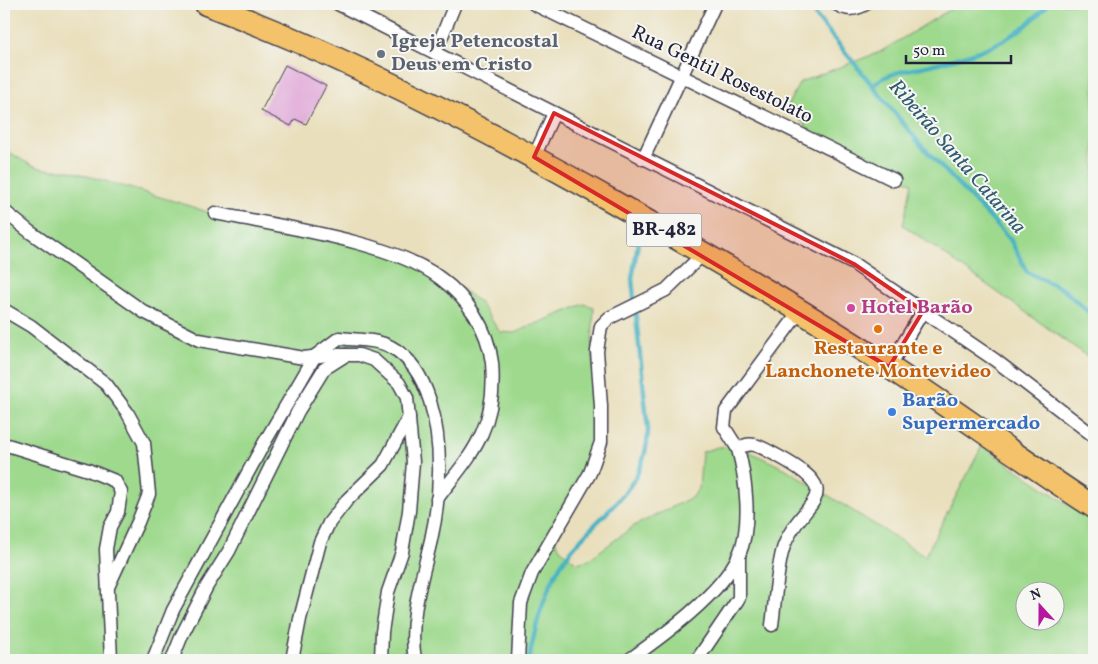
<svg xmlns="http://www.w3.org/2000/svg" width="1098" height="664" font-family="Vollkorn,serif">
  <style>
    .green { fill: #9ed98d; stroke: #607e64; fill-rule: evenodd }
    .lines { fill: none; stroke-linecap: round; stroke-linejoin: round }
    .stream { stroke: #46b2c3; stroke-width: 4.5 }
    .building { fill: #e0a6d8 }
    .street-casing { stroke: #403e4e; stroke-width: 15 }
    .highway-casing { stroke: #403e4e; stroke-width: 25 }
    .street { stroke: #fff; stroke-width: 12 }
    .highway { stroke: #f3c26a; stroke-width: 22 }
    .marked { fill: #d62828; fill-opacity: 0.2; stroke: #d62828; stroke-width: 4; stroke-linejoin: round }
    .worship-dot { fill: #6b7280; stroke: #f6f6f2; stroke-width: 2 }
    .hotel-dot { fill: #d1479c; stroke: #f6f6f2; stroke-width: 2 }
    .food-dot { fill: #e8710a; stroke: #f6f6f2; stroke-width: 2 }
    .shop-dot { fill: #3f7fe0; stroke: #f6f6f2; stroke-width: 2 }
    .labels { text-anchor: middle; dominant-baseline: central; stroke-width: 4; stroke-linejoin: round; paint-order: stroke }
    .shield { fill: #f6f6f2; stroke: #626272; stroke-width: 1 }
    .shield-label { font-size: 19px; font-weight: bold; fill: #22223b }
    .worship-label { font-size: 20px; font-weight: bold; fill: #5b616d; stroke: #f6f6f2; text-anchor: start }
    .street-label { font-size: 20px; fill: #22223b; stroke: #f6f6f2 }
    .hotel-label { font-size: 20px; font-weight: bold; fill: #b23c85; stroke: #f6f6f2; text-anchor: start }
    .food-label { font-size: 20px; font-weight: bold; fill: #c56008; stroke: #f6f6f2 }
    .shop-label { font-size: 20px; font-weight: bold; fill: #366cbe; stroke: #f6f6f2; text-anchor: start }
    .water-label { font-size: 21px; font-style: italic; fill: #305c71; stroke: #f6f6f2 }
  </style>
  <rect width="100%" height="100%" fill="#f6f6f2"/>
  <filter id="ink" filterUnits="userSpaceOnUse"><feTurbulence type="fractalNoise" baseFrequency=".02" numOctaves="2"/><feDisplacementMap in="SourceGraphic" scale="10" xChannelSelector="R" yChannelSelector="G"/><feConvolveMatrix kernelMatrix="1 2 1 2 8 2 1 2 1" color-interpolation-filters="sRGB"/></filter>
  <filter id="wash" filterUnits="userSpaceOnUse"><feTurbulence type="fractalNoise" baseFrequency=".0096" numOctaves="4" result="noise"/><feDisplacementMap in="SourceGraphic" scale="20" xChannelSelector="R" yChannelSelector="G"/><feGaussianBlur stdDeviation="1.12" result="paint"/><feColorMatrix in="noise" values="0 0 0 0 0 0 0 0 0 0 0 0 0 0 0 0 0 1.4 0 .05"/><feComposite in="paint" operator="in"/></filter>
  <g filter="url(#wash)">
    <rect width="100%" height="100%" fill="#e9dfbc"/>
    <g class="green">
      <polygon points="959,4 1094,4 1094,361 903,225 912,183 818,139 787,106 800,82 880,52"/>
      <path d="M4,148C26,164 38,171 67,170L184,204L242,224L345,239L441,273L479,302L500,332L514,333L584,304L594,307L592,343L597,429L587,469L555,540L560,549L577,563L588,560L634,526L692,497L699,488L702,452L718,447L733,446L752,453L786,469L925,556L982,446L1094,522V660H4ZM1026,592H1056V622H1026Z"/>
    </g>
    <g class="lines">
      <g class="stream">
        <polyline points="806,4 920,144 1010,239 1027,272 1064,290 1094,317"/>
        <path d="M872,86C886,73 904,71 922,67C973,55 1013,45 1048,4"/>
        <path d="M529,660C535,626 545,586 566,557C599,512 646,493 648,430L632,279L639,237"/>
      </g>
    </g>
    <g id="blocks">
      <polygon class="building" points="285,65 326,86 306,124 295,119 291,126 261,111"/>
    </g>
  </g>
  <g filter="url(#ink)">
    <use href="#blocks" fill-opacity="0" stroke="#403e4e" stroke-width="1"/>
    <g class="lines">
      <defs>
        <g id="street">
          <polyline points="338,4 854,264 995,360 1094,436"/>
          <polyline points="534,4 894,180"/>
          <path d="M836,4C847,11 855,10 866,4"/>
          <polyline points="435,53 455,4"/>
          <polyline points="534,157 554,113"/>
          <polyline points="643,159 715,4"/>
          <polyline points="4,211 30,232 144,312 199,340 304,358 328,355 359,355 374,360 399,383 407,398 413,462 409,511 402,552 388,592 382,632 381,660"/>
          <path d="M215,213C276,226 392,241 440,278C467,298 488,328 492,363C494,387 492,411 482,433C472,457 452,478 437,499"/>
          <polyline points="4,310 31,326 106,384 127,412 144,443 149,494 138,522 108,587"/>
          <polyline points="889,367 923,311"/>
          <polyline points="4,444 88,470 115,481 121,492 118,512 110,527 106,549 111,660"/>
          <polyline points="738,449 724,427 726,411 800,311"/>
          <path d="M153,660L173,610L263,445L315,356L339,338C355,340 377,339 391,347C412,358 423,379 430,401C443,445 441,496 431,540C422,579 408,620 415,660"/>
          <polyline points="172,660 182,635 207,586 229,551 298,411 324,369 346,355"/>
          <polyline points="292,660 300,619 320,542 329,523 347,500 383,465 409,417"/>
          <polyline points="518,660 521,603 532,573 590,473 601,442 601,406 597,351 601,326 609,318 666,290 704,253"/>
          <path d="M629,660C664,635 721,594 739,555C752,525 746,479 738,449C752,439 762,448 776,455C853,496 800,500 784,546C777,565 775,604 772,625"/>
          <polyline points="697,660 739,598 739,554"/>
        </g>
        <path id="highway" d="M206,4C347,57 481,127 612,201C705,254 797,307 886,365C956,411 1024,462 1094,507"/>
      </defs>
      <use href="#street" class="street-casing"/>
      <use href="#highway" class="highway-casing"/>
      <use href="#street" class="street"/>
      <use href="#highway" class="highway"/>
    </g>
  </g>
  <path class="marked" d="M554,113L854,264L923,311L889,367L534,157Z"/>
  <circle class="worship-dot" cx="381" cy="54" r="5"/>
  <circle class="hotel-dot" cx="851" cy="308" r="5"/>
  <circle class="food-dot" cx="878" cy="329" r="5"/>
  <circle class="shop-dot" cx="892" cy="412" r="5"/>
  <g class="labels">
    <rect class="shield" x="626.5" y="213.5" width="75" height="33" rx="4"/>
    <g class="shield-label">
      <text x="664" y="230">BR-482</text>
    </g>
    <g class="worship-label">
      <text x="391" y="42">Igreja Petencostal<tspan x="391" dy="23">Deus em Cristo</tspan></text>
    </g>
    <g class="street-label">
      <text transform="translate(722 75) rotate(26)">Rua Gentil Rosestolato</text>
    </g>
    <g class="hotel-label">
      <text x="861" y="308">Hotel Barão</text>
    </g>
    <g class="food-label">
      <text x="878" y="349">Restaurante e<tspan x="878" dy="23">Lanchonete Montevideo</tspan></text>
    </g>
    <g class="shop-label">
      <text x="902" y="401">Barão<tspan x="902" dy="23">Supermercado</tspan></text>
    </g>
    <g class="water-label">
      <text transform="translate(957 157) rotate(49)">Ribeirão Santa Catarina</text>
    </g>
  </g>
  <rect width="1098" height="664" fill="none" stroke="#f6f6f2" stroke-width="20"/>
  <g transform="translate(1040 606) rotate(339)"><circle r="24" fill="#f6f6f2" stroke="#a1a1a9"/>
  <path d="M0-4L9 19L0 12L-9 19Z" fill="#b5179e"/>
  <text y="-8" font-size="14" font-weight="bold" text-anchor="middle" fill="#22223b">N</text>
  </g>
  <path d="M906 55v8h105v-8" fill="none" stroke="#22223b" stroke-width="2.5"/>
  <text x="913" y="55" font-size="15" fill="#22223b" stroke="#f6f6f2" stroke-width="4" paint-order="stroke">50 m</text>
</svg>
